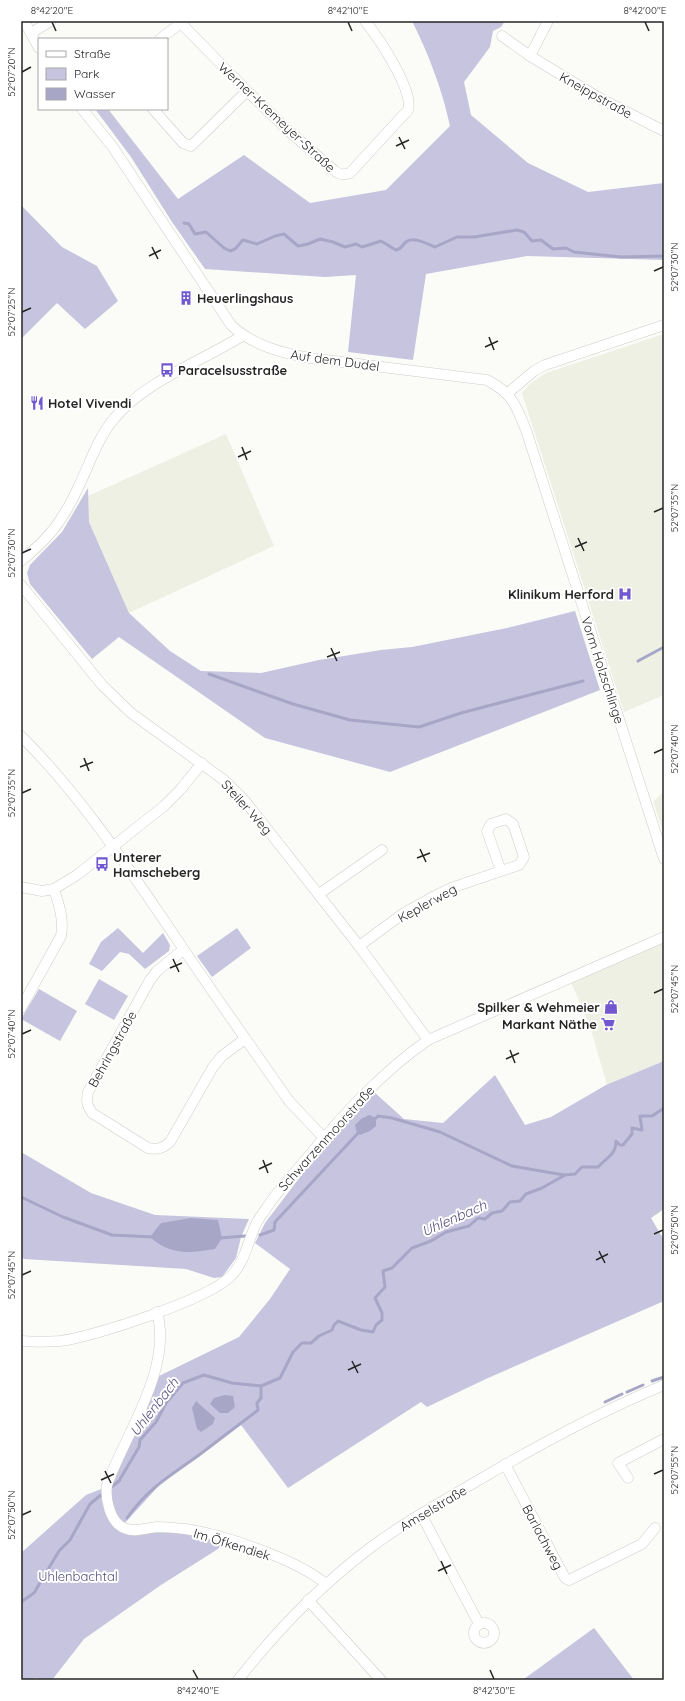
<svg xmlns="http://www.w3.org/2000/svg" width="685" height="1701" font-family="Quicksand,sans-serif">
  <style>
    .built { fill: #eef0e4 }
    .green { fill: #c6c4df }
    .water { fill: #a8a6c7 }
    .lines { fill: none; stroke-linecap: round; stroke-linejoin: round }
    .stream { stroke: #a8a6c7; stroke-width: 3 }
    .street-casing { stroke: #cdcec9; stroke-width: 11 }
    .street { stroke: #fff; stroke-width: 10 }
    .ticks { fill: none; stroke: #252624; stroke-width: 1.5 }
    .labels { text-anchor: middle; dominant-baseline: central; stroke-width: 4; stroke-linejoin: round; paint-order: stroke }
    .street-label { font-size: 13px; fill: #252624; stroke: #fff }
    .poi-label { font-size: 13px; font-weight: bold; fill: #252624; stroke: #fff; text-anchor: start }
    .park-label { font-size: 13px; fill: #544e7e; stroke: #fff }
    .water-label { font-size: 14px; font-style: italic; fill: #534d7c; stroke: #fff }
    .neatline { fill: none; stroke: #252624; stroke-width: 1.5 }
    .ticks-label { font-size: 10px; text-anchor: middle; fill: #252624 }
  </style>
  <rect width="100%" height="100%" fill="#fbfcf7"/>
  <g class="built">
    <polygon points="664,334 664,695 624,712 522,393 531,383 546,373"/>
    <polygon points="226,434 274,546 129,613 89,522 88,496"/>
    <polygon points="664,791 664,834 653,802"/>
    <polygon points="664,942 664,1061 607,1085 590,1026 571,982"/>
  </g>
  <g class="green">
    <path d="M412,21H505L501,27L493,31L490,47L464,82L471,115L528,163L588,192L664,183V260L527,256L426,274L413,360L348,352L356,275L325,277L205,269L172,222L131,157L95,109H108L178,199L244,155L310,203L386,190L450,126C442,89 429,55 412,21Z"/>
    <polygon points="21,205 62,247 97,266 118,301 85,329 57,303 21,339"/>
    <polygon points="88,488 89,522 129,613 170,651 201,671 261,673 319,660 381,650 412,647 507,628 575,611 600,690 390,772 265,738 119,637 92,659 30,584 27,573 30,565 62,532"/>
    <polygon points="118,928 143,953 163,933 170,945 169,951 145,969 129,954 120,952 102,971 89,964 101,942"/>
    <polygon points="237,928 251,948 212,977 197,956"/>
    <polygon points="99,979 128,996 114,1020 85,1004"/>
    <polygon points="39,989 77,1011 60,1041 21,1019"/>
    <polygon points="664,1061 664,1209 651,1218 664,1240 664,1301 488,1378 427,1407 421,1402 288,1488 241,1425 165,1479 123,1525 121,1533 160,1530 185,1533 225,1541 218,1549 161,1585 84,1639 52,1680 41,1680 36,1678 34,1680 21,1680 21,1553 86,1495 109,1486 157,1377 239,1337 270,1299 290,1269 255,1243 265,1223 339,1126 374,1092 404,1119 443,1123 495,1075 525,1125 551,1117 606,1085"/>
    <polygon points="21,1152 91,1193 155,1215 249,1219 241,1237 236,1258 222,1277 214,1278 186,1269 24,1259 21,1257"/>
    <polygon points="594,1628 634,1680 522,1680 524,1679"/>
  </g>
  <g class="water">
    <polygon points="369,1115 376,1118 376,1126 370,1131 360,1135 357,1133 355,1125 361,1119"/>
    <path d="M191,1218L218,1220L222,1238L215,1249C190,1253 171,1256 150,1237L161,1223Z"/>
    <polygon points="225,1395 233,1396 235,1407 228,1413 220,1413 210,1404 214,1398"/>
    <polygon points="196,1401 215,1418 213,1424 201,1432 197,1429 192,1408"/>
  </g>
  <g class="lines">
    <g class="stream">
      <path d="M184,223L189,224L195,234L206,232L224,248L230,251L235,249L243,240L257,244L275,236L284,234L298,246L308,244L320,239L333,242L345,247L356,244L362,247L381,241L396,250C402,249 402,245 406,242C413,236 428,244 435,247L457,237H474L517,230L524,232L532,241L541,240L553,249L566,248L574,252L621,257L664,256"/>
      <polyline points="638,661 664,647"/>
      <polyline points="209,674 293,704 350,720 419,727 461,713 583,681"/>
      <polyline points="374,1120 378,1116 392,1118 440,1132 512,1166 564,1175"/>
      <polyline points="21,1197 63,1217 112,1235 154,1237"/>
      <polyline points="260,1235 274,1230 275,1222 360,1131"/>
      <polyline points="219,1238 245,1236"/>
      <polyline points="652,1381 664,1377"/>
      <polyline points="627,1392 643,1385"/>
      <polyline points="605,1402 622,1394"/>
      <path d="M109,1489L119,1481L139,1447L140,1440L156,1422L166,1403L183,1383L204,1375L232,1383L261,1386L280,1378L293,1352L302,1343H311L319,1336L332,1330L334,1325L338,1321L361,1330L373,1332L376,1325L382,1320V1313L375,1298L385,1287L383,1271L392,1268L412,1248L431,1241L446,1232L469,1226L478,1218L485,1219L492,1213L502,1211L510,1202L520,1201L526,1194L542,1188L565,1175L575,1174L582,1167H598C607,1157 616,1155 616,1141L620,1145H623L632,1134V1128L642,1130L640,1116H652L664,1108"/>
      <path d="M127,1518C149,1487 170,1476 199,1455C219,1440 238,1425 258,1410L257,1403L261,1398V1386"/>
      <polyline points="21,1602 34,1593 59,1551 70,1540 90,1504 101,1495"/>
    </g>
    <defs>
      <g id="street">
        <polyline points="24,21 39,48"/>
        <path d="M179,21L247,91L291,133L335,171C340,175 344,175 350,173L408,110C414,90 378,37 365,21"/>
        <polyline points="548,21 530,56 601,99 664,131"/>
        <polyline points="31,33 51,21"/>
        <polyline points="502,36 530,56"/>
        <polyline points="160,39 181,23"/>
        <path d="M82,109L112,146L231,325C252,345 281,353 310,358L487,380C512,393 516,405 526,430L664,859"/>
        <polyline points="153,109 183,143 191,146 247,91"/>
        <polyline points="508,393 534,371 545,365 664,325"/>
        <path d="M21,561C48,539 62,522 77,490C89,466 96,441 113,420C143,382 202,361 242,336"/>
        <polyline points="21,585 102,685 131,713 224,780 245,801 359,946 428,1040"/>
        <path d="M21,736C80,795 125,863 172,932C210,989 250,1045 289,1101L324,1138"/>
        <polyline points="21,887 42,891 54,889 77,875 164,806 180,790 202,763"/>
        <polyline points="319,894 382,850"/>
        <polyline points="359,946 404,913 429,899 451,888 519,865 524,857 513,824 506,819 491,824 487,831 501,871"/>
        <path d="M183,950L157,971L150,980L88,1092C86,1101 87,1105 92,1113L148,1148C158,1150 163,1148 170,1142L213,1067L222,1056L245,1039"/>
        <path d="M21,1008L61,936C64,919 59,905 54,889"/>
        <path d="M157,1312C173,1369 125,1434 107,1485C105,1499 110,1522 124,1528C134,1533 147,1528 157,1527C166,1527 176,1528 185,1529C222,1534 298,1560 326,1584"/>
        <path d="M21,1341C34,1342 47,1342 60,1341C94,1337 209,1299 231,1276C246,1261 248,1239 257,1222C260,1217 264,1212 267,1207C279,1189 294,1174 307,1158C343,1115 382,1072 428,1040L664,937"/>
        <polyline points="505,1464 565,1578 569,1580 642,1544 655,1528"/>
        <polyline points="628,1478 618,1463 664,1439"/>
        <polyline points="421,1514 479,1624"/>
        <polyline points="308,1600 381,1680"/>
        <circle cx="484" cy="1633" r="10"/>
        <path d="M238,1680C277,1630 320,1586 370,1548C406,1521 445,1500 484,1477C542,1443 601,1411 664,1385"/>
      </g>
    </defs>
    <use href="#street" class="street-casing"/>
    <use href="#street" class="street"/>
  </g>
  <path class="ticks" d="M52,22L56,31M348,22L352,31M645,22L649,31M22,72L31,67M399,137L405,149M396,146L409,140M152,247L158,259M149,256L161,250M654,271L663,267M22,312L31,308M489,337L494,350M485,347L498,341M242,447L247,460M238,457L251,451M654,512L663,508M578,538L584,551M575,547L587,542M22,553L31,549M331,648L337,661M327,657L340,652M654,753L663,749M84,758L89,771M80,767L93,762M22,793L31,789M420,849L426,862M417,858L430,853M173,959L179,972M170,968L182,963M654,993L663,989M22,1034L31,1030M510,1050L515,1063M506,1059L519,1053M263,1160L268,1173M259,1169L272,1163M654,1234L663,1230M599,1251L605,1263M596,1260L608,1254M22,1275L31,1271M352,1361L358,1373M348,1370L361,1364M105,1471L111,1483M654,1474L663,1470M101,1480L114,1474M22,1515L31,1511M441,1561L447,1574M438,1571L451,1565M193,1670L198,1679M490,1670L494,1679"/>
  <defs>
    <symbol id="building-bare" viewBox="-9 -9 18 18"><path d="M-4-6H4V6H1V3H-1V6H-4ZM-2.5-4.3h1.7v1.8h-1.7ZM.8-4.3h1.7v1.8H.8ZM-2.5-1h1.7V.8h-1.7ZM.8-1h1.7V.8H.8Z" fill="#7157d0" stroke="#fff" stroke-width="2.5" paint-order="stroke"/></symbol>
    <symbol id="bus-bare" viewBox="-9 -9 18 18"><path d="M-5-6H5V4H4V6H2V4H-2V6H-4V4H-5ZM-3.5-4V0h7V-4ZM-3.5 1.2v1.5H-2V1.2ZM2 1.2v1.5H3.5V1.2Z" fill="#7157d0" stroke="#fff" stroke-width="2.5" paint-order="stroke"/></symbol>
    <symbol id="restaurant-bare" viewBox="-9 -9 18 18"><path d="M-5-6h1v4h1v-4h1v4h1v-4h1v5L-1.5 .5V6h-2V.5L-5-1ZM5-6V6H3V1.5H1.5Q1.5-4 5-6Z" fill="#7157d0" stroke="#fff" stroke-width="2.5" paint-order="stroke"/></symbol>
    <symbol id="hospital-bare" viewBox="-9 -9 18 18"><path d="M-5-5h3v3.5h4V-5h3V5h-3V1.5h-4V5h-3Z" fill="#7157d0" stroke="#fff" stroke-width="2.5" paint-order="stroke"/></symbol>
    <symbol id="shop-bare" viewBox="-9 -9 18 18"><path d="M-5-2.5h2.3a2.7 3.5 0 0 1 5.4 0H5L5.5 6h-11ZM-1.5-2.5h3a1.5 2.3 0 0 0-3 0Z" fill="#7157d0" stroke="#fff" stroke-width="2.5" paint-order="stroke"/></symbol>
    <symbol id="supermarket-bare" viewBox="-9 -9 18 18"><path d="M-6-5.5h2.5l.6 2H6L4.5 2H-2.5L-4.4-4H-6ZM-1.5 3.2a1.3 1.3 0 1 0 .1 0ZM3 3.2a1.3 1.3 0 1 0 .1 0Z" fill="#7157d0" stroke="#fff" stroke-width="2.5" paint-order="stroke"/></symbol>
  </defs>
  <g fill-rule="evenodd">
    <use href="#building-bare" x="176" y="288" width="20" height="20"/>
    <use href="#bus-bare" x="157" y="360" width="20" height="20"/>
    <use href="#restaurant-bare" x="27" y="393" width="20" height="20"/>
    <use href="#hospital-bare" x="615" y="584" width="20" height="20"/>
    <use href="#bus-bare" x="92" y="854" width="20" height="20"/>
    <use href="#shop-bare" x="601" y="997" width="20" height="20"/>
    <use href="#supermarket-bare" x="598" y="1014" width="20" height="20"/>
  </g>
  <g class="labels">
    <g class="street-label">
      <text transform="translate(596 95) rotate(29)">Kneippstraße</text>
      <text transform="translate(277 117) rotate(43)">Werner-Kremeyer-Straße</text>
      <text transform="translate(335 360) rotate(8)">Auf dem Dudel</text>
      <text transform="translate(603 670) rotate(72)">Vorm Holzschlinge</text>
      <text transform="translate(247 807) rotate(48)">Steiler Weg</text>
      <text transform="translate(427 903) rotate(-29)">Keplerweg</text>
      <text transform="translate(112 1049) rotate(-61)">Behringstraße</text>
      <text transform="translate(326 1138) rotate(-48)">Schwarzenmoorstraße</text>
      <text transform="translate(433 1508) rotate(-31)">Amselstraße</text>
      <text transform="translate(543 1537) rotate(62)">Barlachweg</text>
      <text transform="translate(232 1544) rotate(17)">Im Öfkendiek</text>
    </g>
    <g class="poi-label">
      <text x="197" y="298">Heuerlingshaus</text>
      <text x="178" y="370">Paracelsusstraße</text>
      <text x="48" y="403">Hotel Vivendi</text>
      <text x="614" y="594" text-anchor="end">Klinikum Herford</text>
      <text x="113" y="857">Unterer<tspan x="113" dy="15">Hamscheberg</tspan></text>
      <text x="600" y="1007" text-anchor="end">Spilker &amp; Wehmeier</text>
      <text x="597" y="1024" text-anchor="end">Markant Näthe</text>
    </g>
    <g class="park-label">
      <text x="78" y="1576">Uhlenbachtal</text>
    </g>
    <g class="water-label">
      <text transform="translate(454 1218) rotate(-24)">Uhlenbach</text>
      <text transform="translate(154 1407) rotate(-52)">Uhlenbach</text>
    </g>
  </g>
  <rect width="685" height="1701" fill="none" stroke="#ffffff" stroke-width="44"/>
  <rect x="38" y="38" width="130" height="72" fill="#ffffff" stroke="#a8a8a7"/>
  <rect x="46" y="51" width="20" height="6" fill="#ffffff" stroke="#a8a8a7"/>
  <text x="74" y="58" font-size="12" fill="#252624">Straße</text>
  <rect x="46" y="68" width="20" height="12" fill="#c6c4df" stroke="#a8a8a7"/>
  <text x="74" y="78" font-size="12" fill="#252624">Park</text>
  <rect x="46" y="88" width="20" height="12" fill="#a8a6c7" stroke="#a8a8a7"/>
  <text x="74" y="98" font-size="12" fill="#252624">Wasser</text>
  <rect x="22" y="22" width="641" height="1657" class="neatline"/>
  <g class="ticks-label">
    <text x="52" y="14">8°42'20"E</text>
    <text x="348" y="14">8°42'10"E</text>
    <text x="645" y="14">8°42'00"E</text>
    <text transform="translate(11 72) rotate(-90)" y="4">52°07'20"N</text>
    <text transform="translate(674 267) rotate(-90)" y="4">52°07'30"N</text>
    <text transform="translate(11 312) rotate(-90)" y="4">52°07'25"N</text>
    <text transform="translate(674 508) rotate(-90)" y="4">52°07'35"N</text>
    <text transform="translate(11 553) rotate(-90)" y="4">52°07'30"N</text>
    <text transform="translate(674 749) rotate(-90)" y="4">52°07'40"N</text>
    <text transform="translate(11 793) rotate(-90)" y="4">52°07'35"N</text>
    <text transform="translate(674 989) rotate(-90)" y="4">52°07'45"N</text>
    <text transform="translate(11 1034) rotate(-90)" y="4">52°07'40"N</text>
    <text transform="translate(674 1230) rotate(-90)" y="4">52°07'50"N</text>
    <text transform="translate(11 1275) rotate(-90)" y="4">52°07'45"N</text>
    <text transform="translate(674 1470) rotate(-90)" y="4">52°07'55"N</text>
    <text transform="translate(11 1515) rotate(-90)" y="4">52°07'50"N</text>
    <text x="198" y="1694">8°42'40"E</text>
    <text x="494" y="1694">8°42'30"E</text>
  </g>
</svg>
